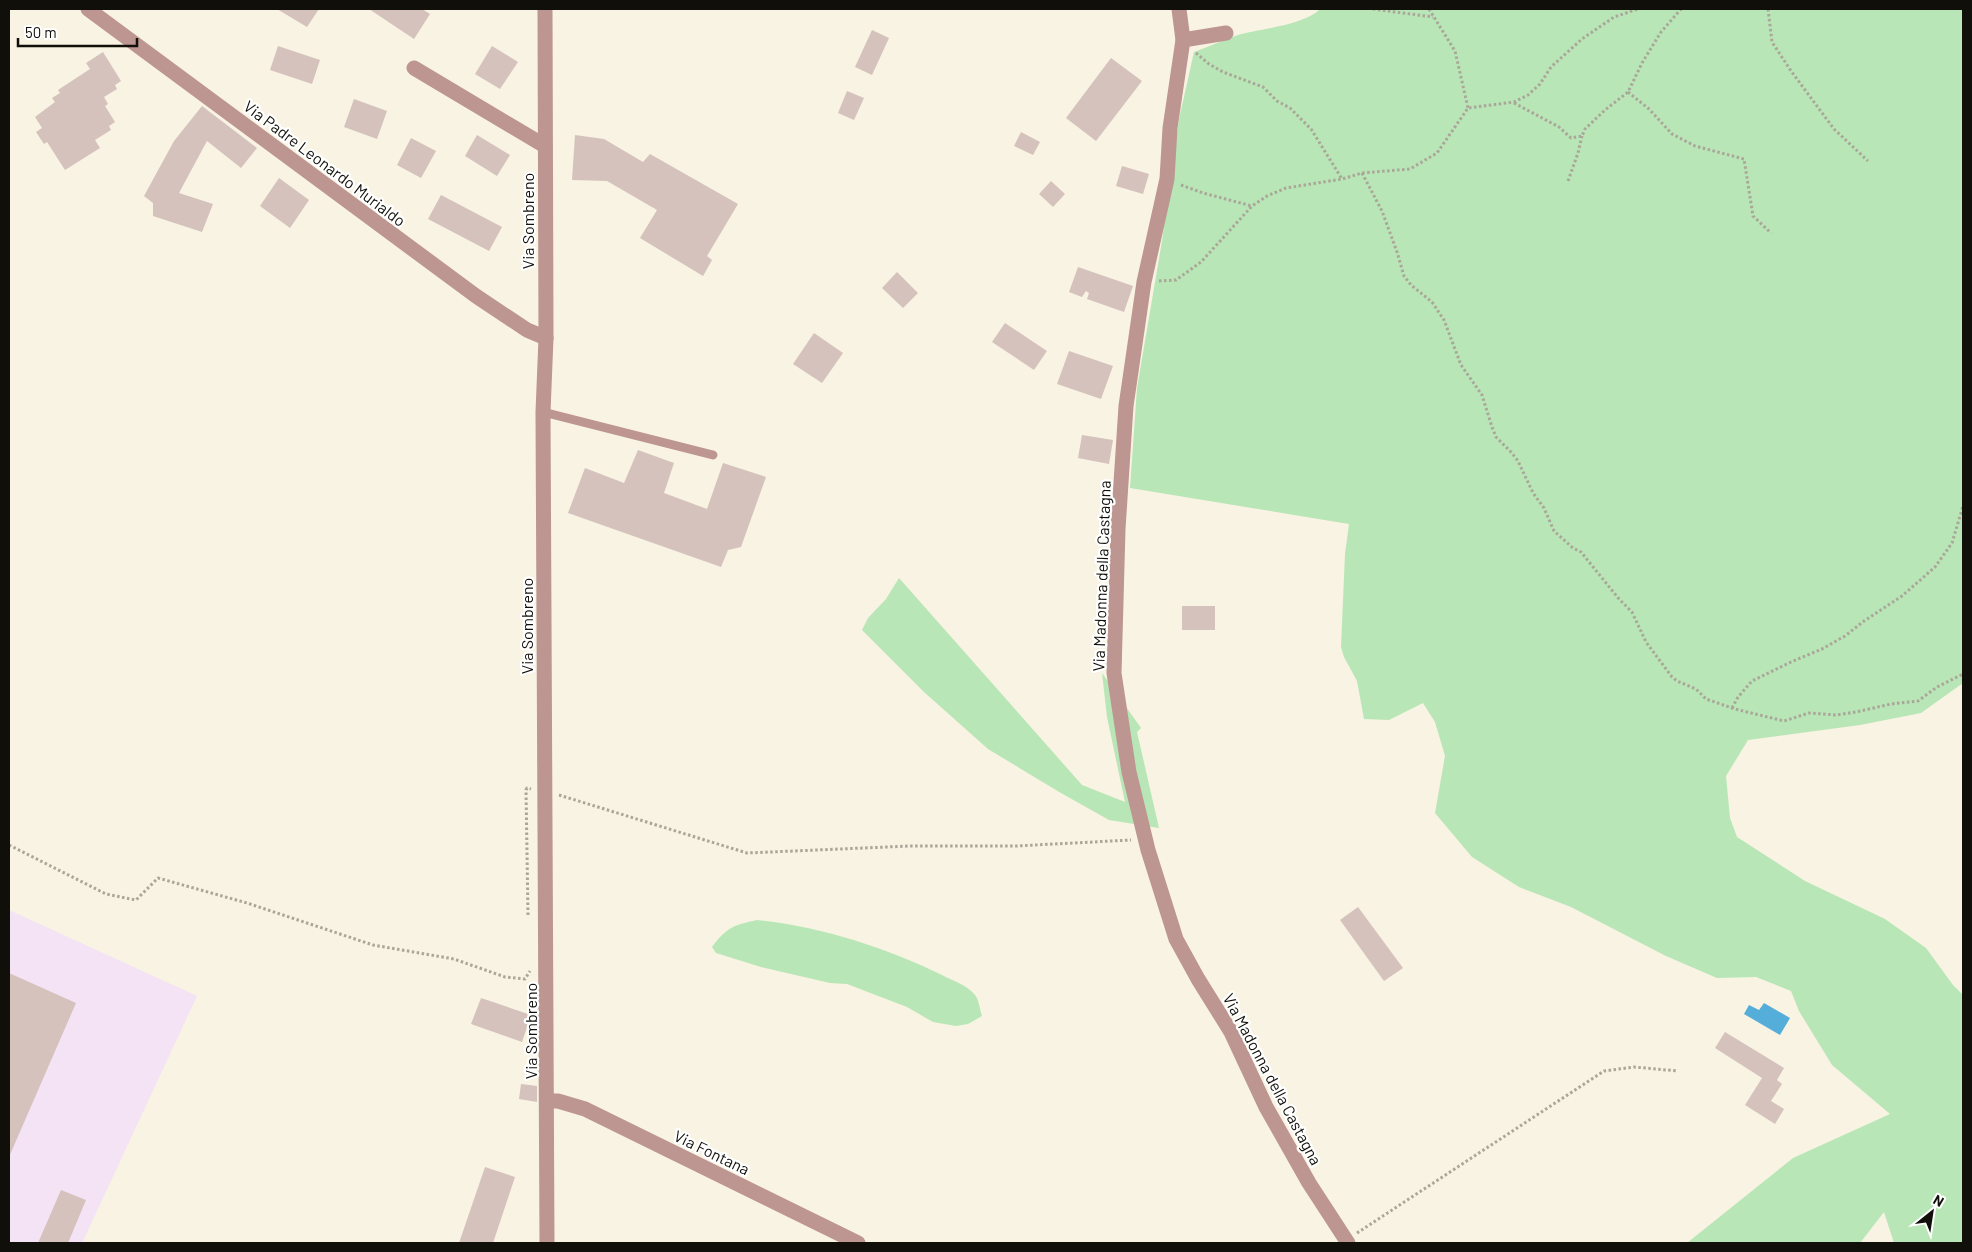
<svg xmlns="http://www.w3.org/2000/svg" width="1972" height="1252" font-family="Barlow,sans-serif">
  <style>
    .industrial { fill: #f4e3f5 }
    .green { fill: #b8e6b6 }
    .water { fill: #55adda }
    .building { fill: #d5c2bd }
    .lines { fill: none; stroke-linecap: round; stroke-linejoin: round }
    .path { stroke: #aaa699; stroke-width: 3; stroke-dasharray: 2.5 2.5; stroke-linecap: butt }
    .lane { stroke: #bd9591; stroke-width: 9 }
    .street { stroke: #bd9591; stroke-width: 15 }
    .labels { text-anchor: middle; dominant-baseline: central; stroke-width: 4.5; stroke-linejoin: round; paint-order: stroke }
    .street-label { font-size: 16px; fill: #100f09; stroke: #fff }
  </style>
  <rect width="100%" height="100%" fill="#f8f3e2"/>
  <polygon class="industrial" points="9,910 197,996 82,1243 9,1243"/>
  <g class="green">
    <path d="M1320,9H1963V683L1921,713L1860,725L1748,740L1726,776L1730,818L1737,837L1805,881L1885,919L1926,948L1953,985L1963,995V1243H1894L1884,1212L1860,1243H1687L1793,1158L1890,1114L1832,1065L1799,1011L1791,991L1756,977L1717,978L1666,956L1571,907L1519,887L1472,857L1435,813L1445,756L1435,722L1423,703L1389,720L1364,719L1357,681L1344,657L1341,647L1345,554L1349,524L1130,488L1137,388L1162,241L1179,119L1194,52C1208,47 1223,40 1238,35C1259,29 1305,25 1320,9Z"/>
    <polygon points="899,578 1082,785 1125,802 1107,717 1102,673 1141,728 1137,732 1159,828 1109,820 1061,793 988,749 924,692 862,630 868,618 886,599"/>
    <path d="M757,920C822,927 884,947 942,975C953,981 967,985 975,995C979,1000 980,1010 982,1016L968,1024L956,1026L933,1022L907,1007L847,984L830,983L761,967L716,953L712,947C727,927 734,925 757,920Z"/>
  </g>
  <polygon class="water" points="1764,1003 1790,1018 1780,1035 1744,1014 1749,1005 1759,1010"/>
  <g class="building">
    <polygon points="277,9 319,9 307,27"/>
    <polygon points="369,9 422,9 430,14 414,39"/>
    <polygon points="872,30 889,38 872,75 855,67"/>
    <polygon points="278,46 320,60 312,84 270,70"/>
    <polygon points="492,46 518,62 500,89 475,74"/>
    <polygon points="103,52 121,81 115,85 117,89 104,97 108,104 105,106 115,122 109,126 111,130 95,140 100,148 65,170 47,142 44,144 36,132 42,128 35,117 55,102 52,98 60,93 58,90 90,69 86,63"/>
    <polygon points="1111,58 1142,81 1096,141 1066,118"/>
    <polygon points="847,91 864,98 854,120 838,113"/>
    <polygon points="354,99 387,111 377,139 344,127"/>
    <polygon points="202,106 257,148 241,168 207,141 179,193 213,204 202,232 153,216 153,203 144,196 174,141"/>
    <polygon points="1021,132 1040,142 1033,155 1014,146"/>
    <polygon points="477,135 510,155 497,176 465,156"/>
    <polygon points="575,135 604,139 643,162 650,154 738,204 707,256 712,260 703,276 640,238 657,210 607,181 572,180"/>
    <polygon points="411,138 436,151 421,178 397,165"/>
    <polygon points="1122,166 1149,174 1143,194 1116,186"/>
    <polygon points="279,178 309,200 290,228 260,206"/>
    <polygon points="1051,181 1065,194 1053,207 1039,194"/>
    <polygon points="441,195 502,227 489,251 428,219"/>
    <polygon points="1078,267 1133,286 1124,312 1087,299 1089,293 1086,291 1082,297 1069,292"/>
    <polygon points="897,272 918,293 903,308 882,288"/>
    <polygon points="1005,323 1047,351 1034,370 992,342"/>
    <polygon points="814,333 843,353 822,383 793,364"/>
    <polygon points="1069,351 1113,366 1101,399 1057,384"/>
    <polygon points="1082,435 1113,440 1109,464 1078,458"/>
    <polygon points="638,450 674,463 664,493 707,509 723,463 766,477 741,547 728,550 721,567 568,513 585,468 624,483"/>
    <rect x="1182" y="606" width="33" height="24"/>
    <polygon points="1358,907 1403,968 1384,981 1340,920"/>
    <polygon points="9,973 76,1003 9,1157"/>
    <polygon points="481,998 531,1015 522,1042 471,1024"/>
    <polygon points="1725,1032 1784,1068 1777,1080 1782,1084 1771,1101 1784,1109 1775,1124 1745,1105 1762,1078 1715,1048"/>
    <polygon points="521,1084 537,1086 537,1102 519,1099"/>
    <polygon points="485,1167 515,1177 493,1243 459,1243"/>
    <polygon points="61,1190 86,1200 68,1243 38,1243"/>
  </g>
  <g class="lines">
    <g class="path">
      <polyline points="1373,9 1433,17"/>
      <polyline points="1429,9 1455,51 1468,108"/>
      <polyline points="1768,9 1772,42 1791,71 1834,129 1868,161"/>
      <polyline points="1196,53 1209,64 1223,72 1263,87 1277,101 1290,108 1311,129 1342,179"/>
      <polyline points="1628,92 1649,109 1672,134 1695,146 1744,159 1753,216 1771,233"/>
      <polyline points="1514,103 1559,127 1571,138 1582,136 1585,129 1605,110 1628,92 1642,63 1661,32 1681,9"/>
      <polyline points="1362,173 1382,211 1397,252 1404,276 1411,285 1432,302 1444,320 1461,365 1482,395 1492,427 1496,437 1511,452 1518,461 1533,493 1544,508 1554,531 1573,548 1581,552 1619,599 1632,612 1646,642 1672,677 1677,681 1696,689 1706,699 1735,709 1784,721 1809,713 1836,715 1856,712 1891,704 1918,701 1937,687 1963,674"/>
      <polyline points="1568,181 1578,153 1582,136"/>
      <polyline points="1181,185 1203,193 1252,206"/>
      <polyline points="1159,281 1176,280 1201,262 1252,206 1267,196 1286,188 1342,179 1362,173 1410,169 1437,153 1468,108 1514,102 1528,95 1540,84 1551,67 1582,39 1614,17 1638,9"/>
      <polyline points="1732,708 1738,697 1752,681 1791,662 1822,649 1845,636 1864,621 1902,596 1935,567 1952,543 1963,506"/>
      <polyline points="559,795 747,853 910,846 1016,846 1131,840"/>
      <polyline points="9,845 106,894 136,900 158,878 247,903 373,945 454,959 505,977 525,979 530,971"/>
      <polyline points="528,915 526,790 527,788 531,789"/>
      <polyline points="1357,1233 1604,1071 1634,1067 1678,1071"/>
    </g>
    <polyline class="lane" points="543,412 713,455"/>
    <g class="street">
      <polyline points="88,9 476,296 527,330 546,338"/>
      <polyline points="545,9 546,338 543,412 547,1243"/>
      <polyline points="1179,9 1183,40 1170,128 1167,179 1144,282 1126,406 1118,529 1114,673 1129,772 1148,850 1176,939 1198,979 1231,1032 1266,1107 1309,1183 1348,1243"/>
      <polyline points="1183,40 1226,33"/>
      <polyline points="414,68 545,146"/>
      <polyline points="547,1101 558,1101 585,1109 858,1243"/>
    </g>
  </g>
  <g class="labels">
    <g class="street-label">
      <text transform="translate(325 163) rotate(37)">Via Padre Leonardo Murialdo</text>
      <text transform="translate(527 221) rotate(-90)">Via Sombreno</text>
      <text transform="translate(1101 576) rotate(-88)">Via Madonna della Castagna</text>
      <text transform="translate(526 626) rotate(-90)">Via Sombreno</text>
      <text transform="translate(530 1031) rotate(-90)">Via Sombreno</text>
      <text transform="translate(1273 1079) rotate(62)">Via Madonna della Castagna</text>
      <text transform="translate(712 1152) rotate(26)">Via Fontana</text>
    </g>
  </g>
  <rect width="1972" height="1252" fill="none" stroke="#100f09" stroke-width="20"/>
  <g transform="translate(1932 1212) rotate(30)" stroke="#ffffff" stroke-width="4" paint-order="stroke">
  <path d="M0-4L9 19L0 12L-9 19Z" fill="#100f09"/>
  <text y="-8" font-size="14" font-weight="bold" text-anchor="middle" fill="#100f09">N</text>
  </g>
  <path d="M18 38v8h119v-8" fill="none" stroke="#100f09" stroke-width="2.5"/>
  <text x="25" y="38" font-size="15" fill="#100f09" stroke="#ffffff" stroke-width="4" paint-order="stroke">50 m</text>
</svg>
